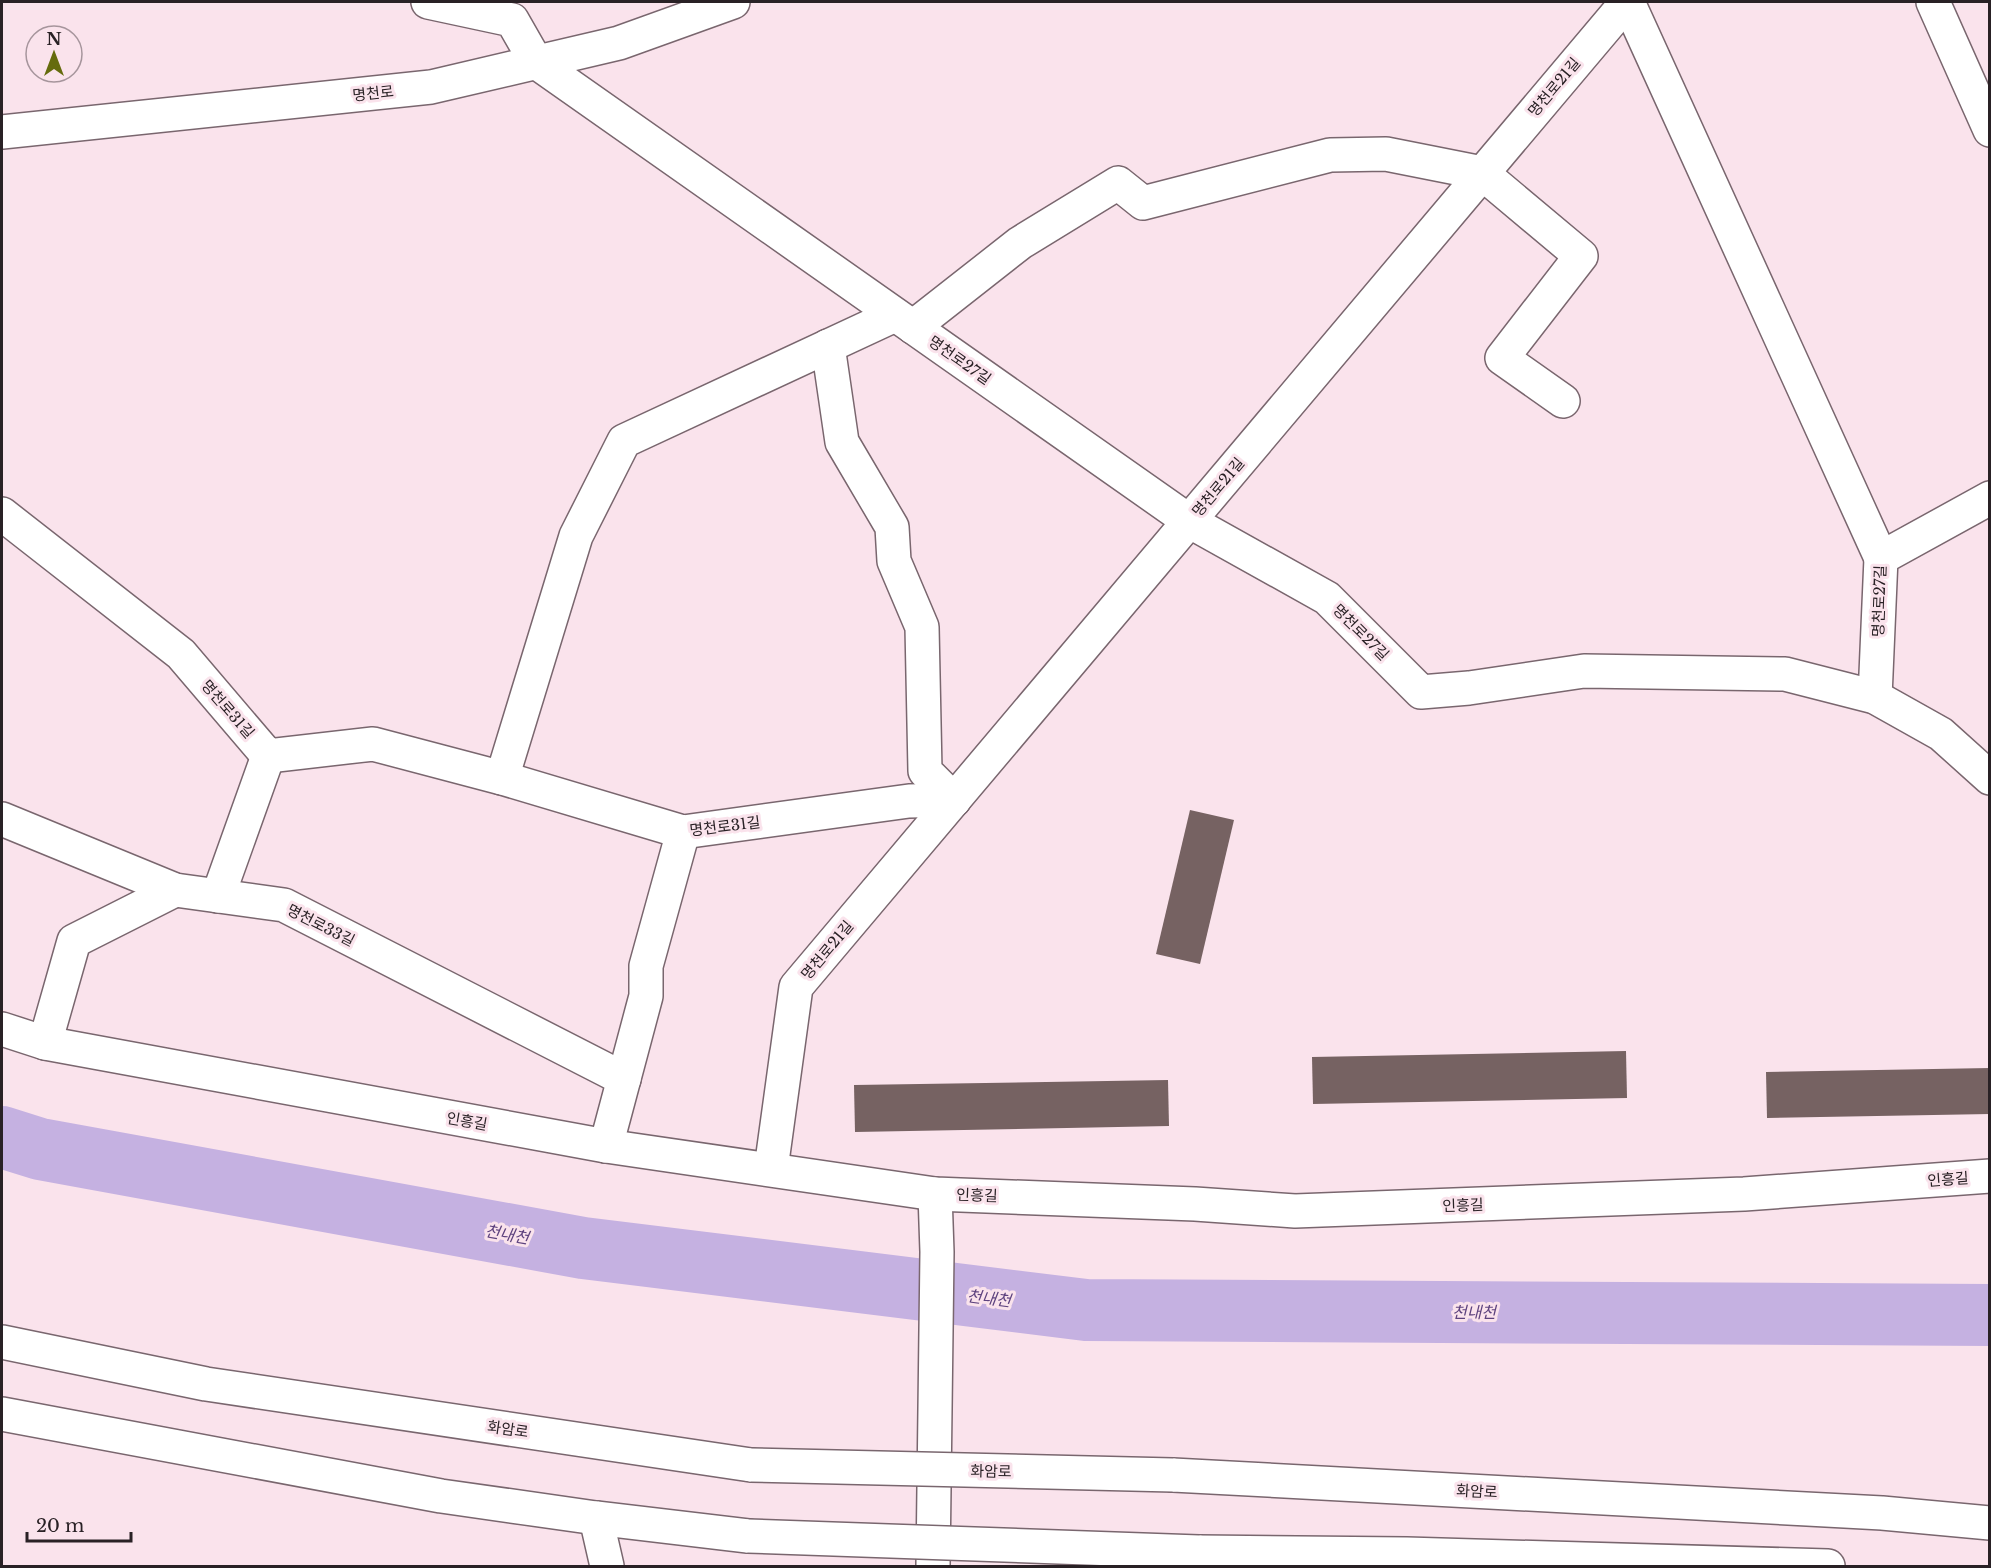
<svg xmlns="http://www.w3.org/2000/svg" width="1991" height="1568" font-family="'Libre Baskerville','Noto Sans KR',serif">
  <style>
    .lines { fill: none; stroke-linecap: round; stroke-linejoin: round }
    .river { stroke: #c5b1e1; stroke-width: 62 }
    .building { fill: #766262 }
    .minor-casing { stroke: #79666e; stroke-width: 36 }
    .tertiary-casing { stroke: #79666e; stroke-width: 36 }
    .secondary-casing { stroke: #79666e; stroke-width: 36 }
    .minor { stroke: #fff; stroke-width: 33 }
    .tertiary { stroke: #fff; stroke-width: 33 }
    .secondary { stroke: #fff; stroke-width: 33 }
    .secondary-bridge-casing { stroke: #79666e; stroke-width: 36; stroke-linecap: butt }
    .secondary-bridge { stroke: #fff; stroke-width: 33 }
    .labels { text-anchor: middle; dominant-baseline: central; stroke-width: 6; stroke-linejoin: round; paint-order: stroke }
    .street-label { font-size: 15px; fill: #292125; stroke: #fae3ec }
    .water-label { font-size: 16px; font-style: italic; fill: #5d427e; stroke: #fae3ec }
  </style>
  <rect width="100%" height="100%" fill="#fae3ec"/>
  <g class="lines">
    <polyline class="river" points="2,1137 40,1149 583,1248 1086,1310 1990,1315"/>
  </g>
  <g class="building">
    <polygon points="1190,810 1234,820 1200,964 1156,954"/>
    <polygon points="1626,1051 1627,1098 1313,1104 1312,1057"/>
    <polygon points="1990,1068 1990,1114 1767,1118 1766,1072"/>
    <polygon points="1168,1080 1169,1126 855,1132 854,1085"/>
  </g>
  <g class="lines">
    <defs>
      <g id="minor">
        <polyline points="428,2 512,20 536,62 1189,521 1327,598 1421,692 1469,688 1584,671 1785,674 1875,697 1941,734 1990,778"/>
        <polyline points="1628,2 1881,558"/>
        <polyline points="1933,2 1990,130"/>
        <polyline points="913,327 1020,243 1118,183 1143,203 1330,155 1386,154 1482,173 1581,256 1502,358 1563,401"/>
        <polyline points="828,346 842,442 892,527 894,561 922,627 925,771 954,800"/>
        <polyline points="2,514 181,654 268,756 373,744 502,778 683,832 909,801 954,800"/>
        <polyline points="1875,697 1881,558 1990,498"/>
        <polyline points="502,778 576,536 624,441 895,315"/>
        <polyline points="2,819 175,890 284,905 624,1079"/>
        <polyline points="218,896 268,756"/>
        <polyline points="2,1029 45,1043 606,1146 935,1194 1195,1204 1295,1211 1744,1194 1990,1176"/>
        <polyline points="45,1043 74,941 175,890"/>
        <polyline points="606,1146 646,996 646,966 683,832"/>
        <polyline points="771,1169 796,987 1627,2"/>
        <polyline points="933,1566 937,1252 935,1194"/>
      </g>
      <polyline id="tertiary" points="2,132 431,87 619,43 733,2"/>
      <g id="secondary">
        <polyline points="2,1342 206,1384 751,1465"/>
        <polyline points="2,1414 441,1496 596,1518 748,1536"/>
        <polyline points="1173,1475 1882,1513 1990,1523"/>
        <polyline points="596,1518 607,1566"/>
        <polyline points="1199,1552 1407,1554 1828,1566"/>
      </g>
    </defs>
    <use href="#minor" class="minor-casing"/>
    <use href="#tertiary" class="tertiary-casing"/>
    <use href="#secondary" class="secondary-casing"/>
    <use href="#minor" class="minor"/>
    <use href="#tertiary" class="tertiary"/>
    <use href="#secondary" class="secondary"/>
    <defs>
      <g id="secondary-bridge">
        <polyline points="751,1465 1173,1475"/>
        <polyline points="748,1536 1199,1552"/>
      </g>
    </defs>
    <use href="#secondary-bridge" class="secondary-bridge-casing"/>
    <use href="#secondary-bridge" class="secondary-bridge"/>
  </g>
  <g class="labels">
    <g class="street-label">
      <text transform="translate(1554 87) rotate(-50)">명천로21길</text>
      <text transform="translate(373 93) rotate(-6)">명천로</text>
      <text transform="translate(960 360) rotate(35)">명천로27길</text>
      <text transform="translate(1218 487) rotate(-50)">명천로21길</text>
      <text transform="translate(1879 601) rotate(-88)">명천로27길</text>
      <text transform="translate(1361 632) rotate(45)">명천로27길</text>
      <text transform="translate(228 709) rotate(49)">명천로31길</text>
      <text transform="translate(725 826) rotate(-7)">명천로31길</text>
      <text transform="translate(321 925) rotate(27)">명천로33길</text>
      <text transform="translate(827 950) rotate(-50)">명천로21길</text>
      <text transform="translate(467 1121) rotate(10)">인흥길</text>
      <text transform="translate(1948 1179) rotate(-4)">인흥길</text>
      <text transform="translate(977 1195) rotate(2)">인흥길</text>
      <text transform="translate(1463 1205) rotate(-2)">인흥길</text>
      <text transform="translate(508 1429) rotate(8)">화암로</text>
      <text transform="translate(991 1471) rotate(1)">화암로</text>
      <text transform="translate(1477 1491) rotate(3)">화암로</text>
    </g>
    <g class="water-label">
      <text transform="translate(507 1234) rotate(10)">천내천</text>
      <text transform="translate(989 1298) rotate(7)">천내천</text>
      <text x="1474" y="1312">천내천</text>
    </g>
  </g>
  <rect width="1991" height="1568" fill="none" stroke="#292125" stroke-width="6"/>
  <g transform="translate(54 54)"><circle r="28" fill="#fae3ec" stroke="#a6959c" stroke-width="1.5"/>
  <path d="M0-4.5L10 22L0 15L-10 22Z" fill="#656b0d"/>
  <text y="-9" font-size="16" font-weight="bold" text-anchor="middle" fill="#292125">N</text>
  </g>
  <path d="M27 1532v9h104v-9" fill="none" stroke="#292125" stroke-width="3"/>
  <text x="36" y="1532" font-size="18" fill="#292125" stroke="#fae3ec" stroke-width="4.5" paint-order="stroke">20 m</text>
</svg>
